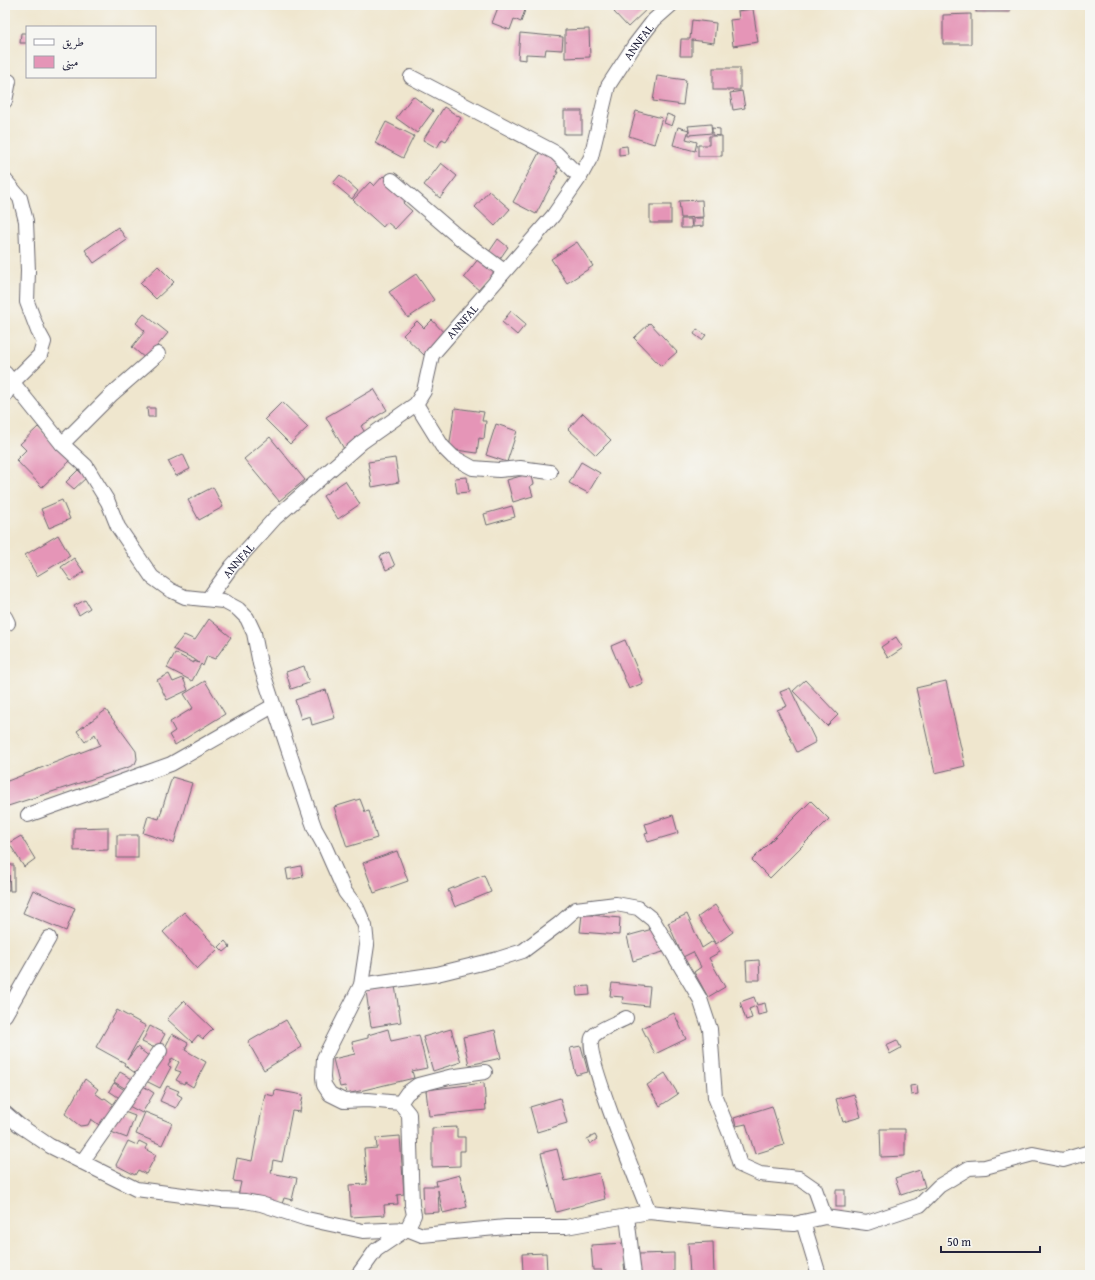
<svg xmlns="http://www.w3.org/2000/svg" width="1095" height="1280" font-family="'Gentium Book Plus',Amiri,serif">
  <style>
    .building { fill: #e595b7 }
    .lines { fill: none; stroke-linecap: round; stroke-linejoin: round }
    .street-casing { stroke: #6a676e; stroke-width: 16 }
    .street { stroke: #fff; stroke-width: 14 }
    .labels { text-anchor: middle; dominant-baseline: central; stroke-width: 3.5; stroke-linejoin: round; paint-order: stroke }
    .street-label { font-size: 12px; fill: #22223b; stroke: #f6f6f2 }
  </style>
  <rect width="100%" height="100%" fill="#f6f6f2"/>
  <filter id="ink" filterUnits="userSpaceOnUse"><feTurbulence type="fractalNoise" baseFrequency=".025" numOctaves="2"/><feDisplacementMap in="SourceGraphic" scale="8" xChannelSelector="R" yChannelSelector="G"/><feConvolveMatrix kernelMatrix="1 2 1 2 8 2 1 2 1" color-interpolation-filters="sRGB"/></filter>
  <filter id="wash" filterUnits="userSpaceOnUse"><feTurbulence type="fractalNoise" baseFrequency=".012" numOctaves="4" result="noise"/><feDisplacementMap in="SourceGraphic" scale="16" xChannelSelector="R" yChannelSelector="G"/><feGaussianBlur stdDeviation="0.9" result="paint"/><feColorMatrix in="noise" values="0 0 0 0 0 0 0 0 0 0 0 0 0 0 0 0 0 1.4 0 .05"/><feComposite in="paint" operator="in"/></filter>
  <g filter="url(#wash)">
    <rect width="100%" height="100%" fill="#efe6ce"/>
    <g id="blocks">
      <g class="building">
        <polygon points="499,5 513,5 525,10 521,22 514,19 510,30 492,23"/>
        <polygon points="621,5 645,5 648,8 628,27 614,12"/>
        <rect x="976" y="5" width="34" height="7"/>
        <polygon points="753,9 758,42 733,46 730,20 739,19 738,11"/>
        <polygon points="971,14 971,44 943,44 943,15"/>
        <polygon points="692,20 716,23 714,43 692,40 692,56 680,56 681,39 690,39"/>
        <polygon points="589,29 590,57 565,58 565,30"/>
        <polygon points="21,33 27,33 27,43 20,43"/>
        <polygon points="520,33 563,37 562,50 546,49 545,55 526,54 526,60 518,59"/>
        <rect x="713" y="68" width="27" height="22"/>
        <polygon points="657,76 686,80 683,105 653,101"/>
        <polygon points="742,91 745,108 733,110 730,93"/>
        <polygon points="413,96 433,111 417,133 396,118"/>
        <polygon points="444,107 461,118 446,141 442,139 437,148 423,140"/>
        <rect x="564" y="111" width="18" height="23"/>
        <polygon points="636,111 662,118 654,144 629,136"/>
        <polygon points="667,114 675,117 672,126 664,123"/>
        <polygon points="386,122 414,136 403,158 375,143"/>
        <polygon points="711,124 712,133 689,135 689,130 686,139 697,142 695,151 673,145 678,127 689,130 688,126"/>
        <polygon points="712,128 720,129 720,136 712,135"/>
        <polygon points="709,136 722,136 722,156 698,156 698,145 709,145"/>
        <polygon points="627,146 628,154 619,155 619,147"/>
        <polygon points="540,151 561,162 556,172 558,172 536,214 513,202"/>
        <polygon points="441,163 457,176 440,198 424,185"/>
        <polygon points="340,175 358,191 352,199 333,183"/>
        <polygon points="383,176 407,198 403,203 412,211 395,229 387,222 383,227 353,200 370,182 374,186"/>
        <polygon points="489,191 510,209 495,226 475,207"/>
        <polygon points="702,200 703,217 681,218 679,201"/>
        <rect x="650" y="205" width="21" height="18"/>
        <polygon points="693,218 703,218 703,226 693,227"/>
        <polygon points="681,219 691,219 692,228 681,228"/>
        <polygon points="118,227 127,240 94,263 85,250"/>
        <polygon points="498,239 508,247 499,260 489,252"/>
        <polygon points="577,242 593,266 567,283 551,259"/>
        <polygon points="479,258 497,273 481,292 464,277"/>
        <polygon points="158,266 174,282 156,299 140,283"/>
        <polygon points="416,274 434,300 408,318 389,292"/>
        <polygon points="511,311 526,324 517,335 502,322"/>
        <polygon points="144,314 168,333 146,359 132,347 145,331 136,323"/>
        <polygon points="432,320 445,334 424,355 403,335 417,321 424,328"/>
        <polygon points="650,323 677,352 661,366 634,338"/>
        <polygon points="697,329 706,335 702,340 694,334"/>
        <polygon points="374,389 387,410 361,426 367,436 344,449 326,417"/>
        <polygon points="282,402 308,427 290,444 265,419"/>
        <polygon points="147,408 155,408 155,417 148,417"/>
        <polygon points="455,408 484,412 482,421 486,421 484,439 479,438 477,453 449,449"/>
        <polygon points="583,413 611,440 596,455 568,429"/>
        <polygon points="496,424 517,431 507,462 486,455"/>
        <polygon points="38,427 70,461 42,487 16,460 26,450 20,444"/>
        <polygon points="270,437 305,480 279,501 244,459"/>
        <polygon points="183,454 190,469 176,476 168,461"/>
        <polygon points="395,458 399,482 372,487 368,462"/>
        <polygon points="581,462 600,473 588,493 569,483"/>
        <polygon points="78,470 86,478 74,489 66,482"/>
        <polygon points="531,473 534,484 530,486 533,496 513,502 507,480"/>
        <polygon points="467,477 469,492 457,493 455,478"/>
        <polygon points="345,481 360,504 338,519 323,496"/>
        <polygon points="213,487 223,507 199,520 188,500"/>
        <polygon points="62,500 70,519 49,528 41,509"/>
        <polygon points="512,506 515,517 487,525 484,514"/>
        <polygon points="58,535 70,556 37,576 25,555"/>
        <polygon points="389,552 395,566 386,570 380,556"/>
        <polygon points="74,558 84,572 71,581 61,567"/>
        <polygon points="85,600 90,608 79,615 74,606"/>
        <polygon points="209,619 231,637 215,659 207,656 203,666 201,664 192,681 167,668 175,653 194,663 194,661 199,663 194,659 173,649 184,635 195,640"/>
        <polygon points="896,637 903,648 888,658 881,647"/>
        <polygon points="625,640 643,683 629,689 611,646"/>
        <polygon points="304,666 309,683 291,689 286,672"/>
        <polygon points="169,674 173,682 183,678 188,690 167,700 157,680"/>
        <polygon points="805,680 838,715 827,726 793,691"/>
        <polygon points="205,681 225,714 175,745 169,735 175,731 170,722 193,708 184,694"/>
        <polygon points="946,681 965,766 935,773 916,688"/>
        <polygon points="790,688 816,742 797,752 777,710 787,706 780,692"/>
        <polygon points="326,690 335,718 312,725 310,716 301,719 295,700"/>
        <polygon points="106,710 136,751 137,759 135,764 129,767 5,807 5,782 100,745 95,734 85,742 77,731"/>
        <polygon points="172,777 192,783 174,843 143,833 148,816 159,819"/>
        <polygon points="360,799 365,812 369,811 377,838 347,847 334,807"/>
        <polygon points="811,801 829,819 770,878 752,860"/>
        <polygon points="673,815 678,833 648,842 645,834 648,833 645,824"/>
        <polygon points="108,827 108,850 74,851 74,828"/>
        <rect x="117" y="835" width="21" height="23"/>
        <polygon points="21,836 35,859 24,867 9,843"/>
        <polygon points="397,851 408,881 374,893 363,863"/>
        <polygon points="5,860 9,860 9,865 14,865 14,891 10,891 9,872 9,890 5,890"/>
        <polygon points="301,866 303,877 288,880 286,869"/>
        <polygon points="484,875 491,892 455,907 448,890"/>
        <polygon points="33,890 75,908 66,931 23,913"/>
        <polygon points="715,905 733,932 716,944 698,917"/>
        <polygon points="184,912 218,949 197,969 163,932"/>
        <polygon points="582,914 620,918 619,935 580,932"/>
        <polygon points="687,914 702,948 713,941 720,952 709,958 725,987 708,997 694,972 701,967 693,952 683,957 668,923"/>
        <polygon points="656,928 663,952 633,961 627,936"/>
        <polygon points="225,941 230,947 224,952 219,947"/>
        <polygon points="759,960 760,980 747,980 746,961"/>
        <polygon points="612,983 650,987 648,1006 622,1003 623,997 610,996"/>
        <polygon points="395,986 401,1022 371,1027 366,991"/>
        <polygon points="589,986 590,995 577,996 576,987"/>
        <polygon points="754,997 757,1005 765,1003 767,1013 758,1015 756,1006 749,1009 752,1018 746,1020 740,1002"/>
        <polygon points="184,1001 213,1029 203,1039 198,1035 192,1042 167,1019"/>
        <polygon points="117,1010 146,1026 127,1060 137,1047 150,1057 138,1075 124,1065 125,1063 96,1047"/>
        <polygon points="674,1013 686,1039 655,1054 642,1028"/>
        <polygon points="286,1020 302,1047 264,1070 248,1042"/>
        <polygon points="150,1026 165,1034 157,1049 142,1042"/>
        <polygon points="388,1029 391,1041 419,1035 427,1068 412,1071 414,1078 347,1094 345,1086 340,1087 333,1059 355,1054 352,1042 368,1038 368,1035"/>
        <polygon points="451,1029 461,1062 433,1071 423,1037"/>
        <polygon points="495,1030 501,1058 469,1065 463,1037"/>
        <polygon points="172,1034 188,1043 185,1050 206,1062 193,1087 185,1082 184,1084 176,1080 181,1072 175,1070 179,1062 172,1058 168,1066 171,1067 160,1088 144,1080 152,1073"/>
        <polygon points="897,1040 901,1048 890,1054 886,1045"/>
        <polygon points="581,1046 588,1072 576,1075 570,1048"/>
        <polygon points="120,1072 134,1080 128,1090 114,1082"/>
        <polygon points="665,1073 678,1094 660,1106 647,1085"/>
        <polygon points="85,1079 98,1089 95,1093 103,1099 105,1098 117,1107 102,1127 91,1119 88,1125 80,1126 65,1114"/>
        <polygon points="114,1083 126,1091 121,1099 109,1091"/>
        <polygon points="484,1083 486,1110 429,1116 426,1090"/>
        <polygon points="140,1084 154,1093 142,1113 127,1105"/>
        <polygon points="917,1085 918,1094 911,1095 910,1086"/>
        <polygon points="167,1086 179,1091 177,1094 182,1097 176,1108 160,1101"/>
        <polygon points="275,1090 303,1095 300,1112 292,1111 282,1162 273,1160 271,1173 297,1178 292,1200 284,1198 282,1204 238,1196 241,1182 233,1181 237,1158 252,1161 265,1094 274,1096"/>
        <polygon points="854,1094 861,1117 843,1122 836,1099"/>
        <polygon points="560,1098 567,1123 537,1132 530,1107"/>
        <polygon points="772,1106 784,1145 755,1154 746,1124 736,1126 734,1118"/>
        <polygon points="119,1110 135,1116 127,1138 111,1132"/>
        <polygon points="145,1112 172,1123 162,1145 136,1134"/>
        <polygon points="457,1127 457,1137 465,1137 465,1151 460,1151 460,1166 432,1167 432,1128"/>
        <polygon points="880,1129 905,1129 905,1156 881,1157"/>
        <polygon points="595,1135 597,1139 590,1144 587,1139"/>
        <polygon points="400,1136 404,1194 397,1195 398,1204 384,1205 385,1215 351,1217 349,1185 367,1184 364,1149 377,1148 376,1138"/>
        <polygon points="128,1141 137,1145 139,1141 147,1145 145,1149 156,1155 146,1174 138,1170 135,1175 116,1165"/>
        <polygon points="557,1149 565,1181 599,1173 605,1199 556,1212 541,1153"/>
        <polygon points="920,1170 925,1187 901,1195 895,1178"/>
        <polygon points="460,1175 467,1207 443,1213 438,1190 439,1212 424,1213 423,1186 437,1186 436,1181"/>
        <rect x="836" y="1190" width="9" height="17"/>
        <polygon points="713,1242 714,1275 690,1275 688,1243"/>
        <polygon points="625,1243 626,1264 624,1264 625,1272 631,1271 632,1275 602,1275 602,1270 593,1270 591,1245"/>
        <polygon points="546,1253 547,1271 523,1272 522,1254"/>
        <polygon points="674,1253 674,1274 639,1275 639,1254"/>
      </g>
    </g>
  </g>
  <g filter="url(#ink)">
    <use href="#blocks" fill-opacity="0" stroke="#6a676e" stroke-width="1"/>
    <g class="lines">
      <defs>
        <g id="street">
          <polyline points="411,77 556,153 580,177"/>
          <polyline points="5,101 9,81"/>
          <polyline points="5,180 20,198 26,221 28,271 27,302 38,331 44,342 40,355 13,382 5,395"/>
          <polyline points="392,180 457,236 504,271"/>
          <polyline points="5,373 62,444 86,466 108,502 118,527 152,577 170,590 185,597 223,601 238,609 247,618 254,633 260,664 311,818 315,829 325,847 345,892 357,908 365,926 367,945 361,985 324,1058 323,1077 324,1085 330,1094 344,1101 368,1100 400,1103 409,1114 412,1205 414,1215 407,1229 376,1250 358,1275"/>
          <polyline points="416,404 442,446 453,457 473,468 499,470 520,468 550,472"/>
          <polyline points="62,444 111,395 158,354"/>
          <path id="s1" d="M208,599L232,566L275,518L362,442L416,404L424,391L432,355L553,216L580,177L591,157L608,86L634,46L654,20L671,5"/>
          <polyline points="5,617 8,623"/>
          <polyline points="28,815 171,764 273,706"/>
          <polyline points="361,985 437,974 498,959 523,951 559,924 576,909 616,904 638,908 653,920 700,999 710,1029 715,1097 732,1139 740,1165 760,1174 799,1178 815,1189 825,1217"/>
          <polyline points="5,1015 49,938"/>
          <path d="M626,1018C617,1023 596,1030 592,1038C584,1054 640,1188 649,1212"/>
          <polyline points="400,1103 407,1093 418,1085 449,1077 485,1072"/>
          <polyline points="5,1113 19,1125 50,1146 136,1189 222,1200 245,1201 261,1204 307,1219 363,1231 407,1229 422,1235 506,1227 566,1227 649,1212 730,1220 794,1224 825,1217 867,1223 920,1205 939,1186 969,1168 985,1167 1033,1154 1063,1160 1090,1152"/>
          <polyline points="82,1162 160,1051"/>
          <polyline points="627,1216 634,1275"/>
          <polyline points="803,1222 819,1275"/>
        </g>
      </defs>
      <use href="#street" class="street-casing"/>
      <use href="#street" class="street"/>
    </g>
  </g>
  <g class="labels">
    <g class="street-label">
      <text stroke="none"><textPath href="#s1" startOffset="720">ANNFAL</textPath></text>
      <text stroke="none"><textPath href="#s1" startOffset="384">ANNFAL</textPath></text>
      <text stroke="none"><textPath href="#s1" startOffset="49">ANNFAL</textPath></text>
    </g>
  </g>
  <rect width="1095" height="1280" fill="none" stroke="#f6f6f2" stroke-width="20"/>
  <rect x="26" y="26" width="130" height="52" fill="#f6f6f2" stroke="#a1a1a9"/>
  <rect x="34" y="39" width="20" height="6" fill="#ffffff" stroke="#a1a1a9"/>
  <text x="62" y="46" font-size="12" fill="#22223b">طريق</text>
  <rect x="34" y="56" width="20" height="12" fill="#e595b7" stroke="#a1a1a9"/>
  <text x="62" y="66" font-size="12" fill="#22223b">مبنى</text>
  <path d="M941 1246v6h99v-6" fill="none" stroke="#22223b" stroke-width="2"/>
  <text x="947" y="1246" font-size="12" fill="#22223b" stroke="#f6f6f2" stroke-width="3" paint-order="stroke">50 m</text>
</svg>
